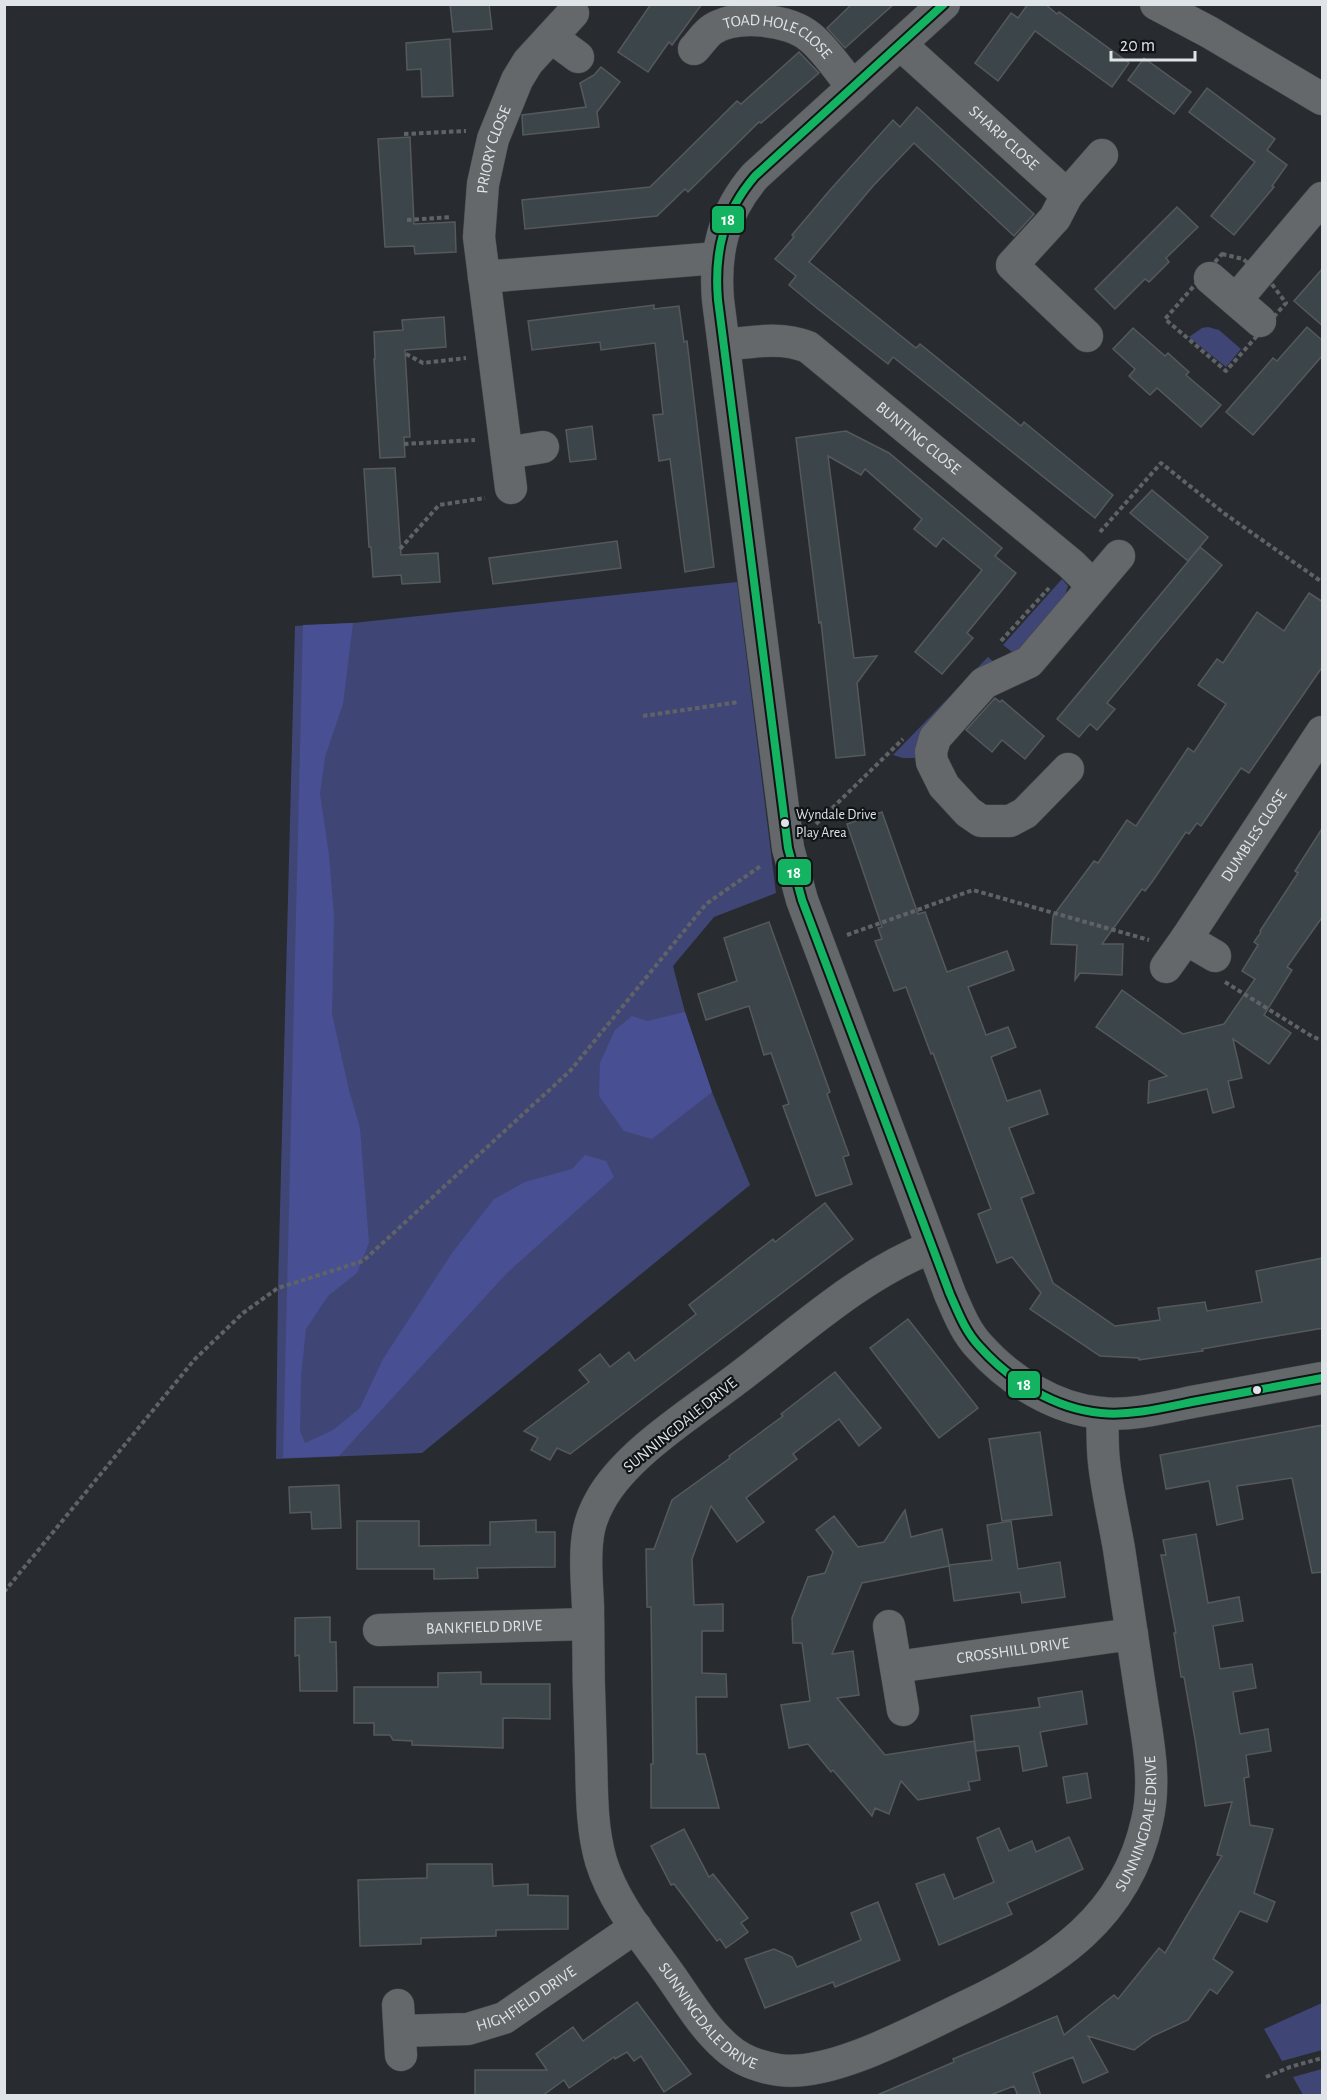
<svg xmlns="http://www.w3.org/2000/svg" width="1327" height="2100" font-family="'Alegreya Sans',sans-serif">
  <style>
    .green { fill: #3f4676 }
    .forest { fill: #484f93 }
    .building { fill: #3c464a; stroke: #55595b; stroke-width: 1.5 }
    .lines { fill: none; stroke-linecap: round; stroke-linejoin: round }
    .minor-casing { stroke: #464a4e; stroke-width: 33 }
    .path { stroke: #606366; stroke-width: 4; stroke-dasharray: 4.5 3; stroke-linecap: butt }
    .minor { stroke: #64686a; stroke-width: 32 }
    .bus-1-casing { stroke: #111417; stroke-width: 12 }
    .bus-1 { stroke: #13b361; stroke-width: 8 }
    .bus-dot { fill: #dee4e8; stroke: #111417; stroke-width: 2 }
    .labels { text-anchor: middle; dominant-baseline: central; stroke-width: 4.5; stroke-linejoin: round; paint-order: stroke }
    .bus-label { font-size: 14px; fill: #dee4e8; stroke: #111417; text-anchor: start }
    .street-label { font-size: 16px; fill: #dee4e8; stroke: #111417 }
    .line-badge { stroke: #111417; stroke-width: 2 }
    .badge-label { font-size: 16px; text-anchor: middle; font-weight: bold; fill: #fff }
  </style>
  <rect width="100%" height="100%" fill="#282c30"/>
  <g class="green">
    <polygon points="1208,327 1219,330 1241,349 1226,367 1189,337 1202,328"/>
    <polygon points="1062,579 1068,586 1064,598 1016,655 1003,645"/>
    <polygon points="737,582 776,893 714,917 673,966 685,1012 712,1092 750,1185 422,1453 276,1459 278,1288 295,626 353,623"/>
    <polygon points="988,657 999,667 921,758 903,758 893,755"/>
    <polygon points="1322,2003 1322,2050 1282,2061 1264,2029"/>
    <polygon points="1322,2069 1322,2095 1303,2095 1293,2077"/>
  </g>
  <g class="forest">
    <polygon points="353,623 343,704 325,757 320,794 329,855 334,917 332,1014 349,1090 360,1128 369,1243 357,1273 328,1296 306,1329 301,1377 300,1431 305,1443 333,1430 360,1408 383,1359 452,1253 494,1199 525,1182 572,1169 585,1155 606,1161 614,1177 507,1273 339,1456 283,1458 303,625"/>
    <polygon points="685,1012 712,1092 652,1139 624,1131 599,1096 600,1063 615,1030 632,1016 647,1021"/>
  </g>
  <g class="building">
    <polygon points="450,4 489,4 492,29 453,32"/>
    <polygon points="651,4 702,4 672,45 669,42 648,72 618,52"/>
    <polygon points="852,4 894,4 845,48 827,28"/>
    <polygon points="1028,4 1045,4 1057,14 1059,12 1129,63 1112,87 1035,31 998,81 975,63 1011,13 1018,18"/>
    <polygon points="450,39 453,96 422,97 421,69 407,70 406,43"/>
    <polygon points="799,52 819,73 761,123 759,122 688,192 685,189 657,216 525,229 522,200 650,187 737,101 741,104"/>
    <polygon points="1144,58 1191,92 1174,114 1128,80"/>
    <polygon points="601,67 620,82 597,112 599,127 523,135 522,115 586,107 580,83 594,75"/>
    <polygon points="1207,88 1275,139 1267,150 1287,165 1272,186 1274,187 1234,235 1211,216 1255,162 1189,112"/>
    <polygon points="917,107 1034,214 1014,236 914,143 873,186 809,262 916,348 920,344 1021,426 1024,422 1113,495 1095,518 893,357 888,364 818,309 789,285 796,276 775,259 794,237 792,235 830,190 893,120 900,127"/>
    <polygon points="410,137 414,224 455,222 456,252 415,254 414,246 385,247 378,139"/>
    <polygon points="1177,207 1198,227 1166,258 1169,262 1149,282 1145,279 1115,309 1095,289"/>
    <polygon points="1323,268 1323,326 1294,301"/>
    <polygon points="654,305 654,309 679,306 684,342 687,341 714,567 685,572 670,459 659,461 653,415 663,414 655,343 601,350 600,342 532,350 528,321"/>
    <polygon points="444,317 446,347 405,350 410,437 404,437 405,457 380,458 374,359 375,359 374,332 403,330 402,320"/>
    <polygon points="1307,327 1323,341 1323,355 1253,435 1226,412 1273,358 1277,361"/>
    <polygon points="1133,328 1165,356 1168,353 1179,363 1189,372 1186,375 1221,405 1201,427 1157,388 1150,395 1129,376 1135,369 1113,349"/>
    <polygon points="592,426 596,459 570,462 566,430"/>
    <polygon points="846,431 889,453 1002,548 995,556 1016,573 967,633 973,638 942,674 915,652 982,570 943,538 936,547 914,529 922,519 865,469 861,475 828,456 854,658 877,656 857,683 865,755 836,758 821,622 819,623 796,438"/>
    <polygon points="395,468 401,555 438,553 440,582 402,584 401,575 373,577 371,547 369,547 364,469"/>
    <polygon points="1152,490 1208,537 1188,561 1130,513"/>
    <polygon points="617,541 621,568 493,584 489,558"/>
    <polygon points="1200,547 1222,565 1107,703 1115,709 1097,730 1090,724 1079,737 1057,719"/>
    <polygon points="1309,593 1323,602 1323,666 1249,773 1241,768 1201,826 1197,823 1189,834 1186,832 1152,882 1145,891 1142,889 1102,944 1123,944 1122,975 1080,973 1075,980 1077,945 1051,944 1053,916 1094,861 1098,863 1127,820 1136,826 1188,748 1194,752 1226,704 1198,685 1217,659 1223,663 1257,612 1284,631"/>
    <polygon points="995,698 1000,702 1002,700 1044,736 1025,759 1002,740 992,752 966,730"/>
    <polygon points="882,812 918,914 925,912 947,972 1007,951 1014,970 968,987 986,1035 1008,1027 1016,1047 991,1057 1007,1101 1040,1090 1048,1114 1009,1128 1034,1193 1021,1198 1053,1283 1115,1326 1160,1320 1158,1308 1205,1302 1207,1311 1262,1302 1256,1271 1323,1258 1323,1328 1202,1349 1203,1351 1139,1360 1139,1358 1100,1356 1030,1309 1041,1293 1012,1257 997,1263 978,1214 991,1209 933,1053 931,1054 906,987 894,991 875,941 882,939 878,928 882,927 847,824"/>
    <polygon points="1323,827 1323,916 1287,967 1292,970 1264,1015 1291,1033 1269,1064 1233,1039 1242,1078 1228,1081 1234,1107 1213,1113 1207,1089 1148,1103 1149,1081 1167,1076 1096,1027 1122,990 1183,1034 1224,1024 1255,979 1242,971 1258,945 1254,942 1261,932 1260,931 1298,873 1295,871"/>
    <polygon points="769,922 830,1092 827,1094 849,1155 843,1157 852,1184 816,1196 783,1106 789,1104 771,1053 764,1055 749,1006 706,1020 698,994 737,981 724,938"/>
    <polygon points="825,1203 853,1239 570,1454 557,1448 550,1460 531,1450 538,1438 524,1431 589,1382 579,1370 600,1354 610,1367 629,1352 635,1361 696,1314 689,1305 773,1239 775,1242"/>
    <polygon points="908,1319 978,1408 939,1438 870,1348"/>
    <polygon points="835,1372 881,1428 859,1446 839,1419 793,1454 797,1459 746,1498 764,1522 737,1542 711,1506 692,1559 694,1605 723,1604 723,1631 702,1631 702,1673 726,1674 727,1697 696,1697 697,1754 705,1754 719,1808 651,1808 651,1764 653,1764 651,1607 647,1607 646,1549 654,1549 672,1500 730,1458 729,1456 783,1416 781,1414"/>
    <polygon points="1323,1425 1323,1572 1312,1573 1292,1478 1237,1486 1243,1519 1217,1525 1209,1481 1166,1489 1160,1455"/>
    <polygon points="1040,1432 1052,1515 1002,1521 989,1439"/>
    <polygon points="339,1485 341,1528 312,1529 311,1512 290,1513 289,1487"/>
    <polygon points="905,1510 911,1537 942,1529 949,1565 992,1560 987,1525 1011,1521 1018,1569 1060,1562 1065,1597 1022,1603 1020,1592 954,1601 949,1566 862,1583 832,1654 853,1651 859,1695 837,1698 885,1755 974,1741 980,1780 968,1782 970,1790 918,1800 901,1781 889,1814 875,1808 872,1816 833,1770 831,1772 808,1744 789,1748 781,1705 810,1701 802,1643 793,1643 792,1618 808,1577 825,1573 833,1552 816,1530 834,1516 858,1547 884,1542"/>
    <polygon points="536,1520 536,1532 555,1532 555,1567 477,1568 478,1578 434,1579 434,1569 357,1569 357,1521 419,1521 419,1546 490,1545 490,1522"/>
    <polygon points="1196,1534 1208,1603 1239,1597 1243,1621 1213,1626 1220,1669 1252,1664 1256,1688 1233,1692 1240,1734 1268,1729 1271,1751 1246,1755 1249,1777 1244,1778 1250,1825 1273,1829 1254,1893 1275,1902 1267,1922 1240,1911 1213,1959 1233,1972 1217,1994 1210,1989 1188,2020 1153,2036 1134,2050 1088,2036 1108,2072 1083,2083 1073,2057 1033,2073 1041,2096 1018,2096 1014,2086 988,2096 875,2096 954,2062 953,2059 1057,2016 1064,2035 1114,1995 1118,1999 1159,1948 1165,1953 1222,1856 1217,1855 1232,1802 1205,1806 1195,1739 1184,1677 1181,1677 1174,1633 1176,1633 1161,1555 1166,1555 1163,1540"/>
    <polygon points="330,1617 330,1642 336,1642 337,1691 300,1691 299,1655 295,1656 295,1618"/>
    <polygon points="481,1672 481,1684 550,1684 550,1719 503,1718 503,1748 412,1745 412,1741 393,1740 390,1735 374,1735 374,1723 354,1723 354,1687 438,1687 438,1673"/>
    <polygon points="1082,1691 1087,1724 1040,1732 1047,1766 1023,1771 1019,1746 976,1751 971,1716 1040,1707 1038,1698"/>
    <polygon points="1087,1773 1091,1798 1067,1803 1063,1777"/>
    <polygon points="999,1828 1009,1851 1032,1841 1036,1852 1069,1837 1083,1869 1007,1903 1012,1914 939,1945 916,1884 944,1874 954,1899 994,1882 977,1838"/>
    <polygon points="684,1829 709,1877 713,1874 748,1918 741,1923 748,1932 726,1948 720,1939 717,1941 674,1884 671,1885 651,1846"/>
    <polygon points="427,1864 492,1864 493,1886 528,1884 528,1895 568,1896 568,1929 496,1930 496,1936 421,1938 421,1944 360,1946 358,1880 427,1878"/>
    <polygon points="878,1902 900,1960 835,1987 833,1982 765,2008 745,1959 774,1949 792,1957 797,1967 861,1940 851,1913"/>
    <polygon points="637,2002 691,2074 664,2092 641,2056 634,2061 627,2052 615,2059 614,2057 569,2088 564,2080 542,2096 475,2096 475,2070 547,2070 536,2054 573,2027 583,2041"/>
  </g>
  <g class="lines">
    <defs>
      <g id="minor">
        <path d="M944,4L755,176C723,213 714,253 718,300L784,816L788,848L802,900L950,1294C958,1312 965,1331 979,1346C1009,1380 1055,1409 1101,1413C1130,1416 1163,1408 1192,1402C1235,1394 1279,1386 1322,1378"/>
        <polyline points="1156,4 1209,32 1322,99"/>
        <polyline points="551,37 578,57"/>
        <path id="s1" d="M900,44L1067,195L1102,155"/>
        <path id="s2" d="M694,49C700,43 706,33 713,29C737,14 789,19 810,37C826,50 839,71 853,87"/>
        <polyline points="1067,195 1055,218 1012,265 1087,336"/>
        <polyline points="484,277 717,258"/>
        <polyline points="1210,278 1260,321"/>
        <polyline points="1236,300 1322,198"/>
        <path id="s3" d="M724,345C753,342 781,336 808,347L1071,564L1093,586"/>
        <polyline points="507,453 543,447"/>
        <path id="s4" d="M511,488L479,237L483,184L493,139L517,80L528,62L573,13"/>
        <polyline points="1068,769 1025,813 1010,821 981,821 968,812 944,786 932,762 931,752 935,738 984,683 1029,662 1119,556"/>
        <polyline points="1186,939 1215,956"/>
        <path id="s5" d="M1166,967L1186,939L1322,732"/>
        <path id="s6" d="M932,1247C860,1275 799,1332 738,1378C695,1411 625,1454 600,1501C595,1510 591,1520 589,1529C584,1553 587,1582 588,1607C588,1656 589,1705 591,1754C592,1789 591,1827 601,1861C614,1904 646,1941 672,1978C688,2001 704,2028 726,2047C740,2060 759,2067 779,2070C833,2078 921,2027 971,2004C1054,1964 1126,1917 1147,1821C1157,1780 1147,1736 1141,1695C1134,1646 1126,1598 1119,1549C1114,1520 1107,1491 1104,1462C1102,1446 1103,1430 1102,1413"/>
        <polyline points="889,1626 903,1710"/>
        <path id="s7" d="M379,1630L588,1624"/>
        <path id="s8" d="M896,1667L1132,1634"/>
        <polyline points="398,2005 401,2055"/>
        <path id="s9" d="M400,2031L468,2029L504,2018L636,1927"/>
      </g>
    </defs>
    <use href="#minor" class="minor-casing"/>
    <g class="path">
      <polyline points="404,134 466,131"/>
      <polyline points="407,220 451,217"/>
      <polygon points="1222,254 1243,259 1271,283 1286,303 1226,371 1165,319"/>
      <polyline points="406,354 423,363 466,358"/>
      <polyline points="404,444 475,440"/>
      <polyline points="1100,532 1161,463 1225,514 1322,582"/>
      <polyline points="400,549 439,505 485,498"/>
      <polyline points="1001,641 1049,588"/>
      <polyline points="643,716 739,702"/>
      <polyline points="816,824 903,739"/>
      <polyline points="847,935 973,890 1149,940"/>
      <polyline points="1225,982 1313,1037 1322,1040"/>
      <polyline points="4,1592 195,1359 243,1313 278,1288 363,1261 570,1071 706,904 762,865"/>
      <polyline points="1266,2077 1290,2067 1322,2058"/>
    </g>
    <use href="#minor" class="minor"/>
    <defs>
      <path id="bus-1" d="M944,4L755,176C723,213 714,253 718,300L784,816L788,848L802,900L950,1294C958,1312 965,1331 979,1346C1009,1380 1055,1409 1101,1413C1130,1416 1163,1408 1192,1402C1235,1394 1279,1386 1322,1378"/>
    </defs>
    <use href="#bus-1" class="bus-1-casing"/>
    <use href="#bus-1" class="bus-1"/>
  </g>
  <g class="bus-dot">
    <circle cx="785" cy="823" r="5"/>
    <circle cx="1257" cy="1390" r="5"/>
  </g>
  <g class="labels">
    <g class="bus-label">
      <text x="796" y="815">Wyndale Drive<tspan x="796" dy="18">Play Area</tspan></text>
    </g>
    <g class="street-label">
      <text stroke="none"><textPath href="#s2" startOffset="98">TOAD HOLE CLOSE</textPath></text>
      <text stroke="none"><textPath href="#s1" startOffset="140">SHARP CLOSE</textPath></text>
      <text stroke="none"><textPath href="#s4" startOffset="342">PRIORY CLOSE</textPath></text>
      <text stroke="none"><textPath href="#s3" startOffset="228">BUNTING CLOSE</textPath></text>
      <text stroke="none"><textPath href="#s5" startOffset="158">DUMBLES CLOSE</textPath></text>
      <text transform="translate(680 1425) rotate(-39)">SUNNINGDALE DRIVE</text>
      <text stroke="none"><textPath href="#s7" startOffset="105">BANKFIELD DRIVE</textPath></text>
      <text stroke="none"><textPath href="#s8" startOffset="118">CROSSHILL DRIVE</textPath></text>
      <text stroke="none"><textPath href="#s6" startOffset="1533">SUNNINGDALE DRIVE</textPath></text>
      <text stroke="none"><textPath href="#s9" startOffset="134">HIGHFIELD DRIVE</textPath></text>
      <text stroke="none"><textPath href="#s6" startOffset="975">SUNNINGDALE DRIVE</textPath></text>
    </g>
  </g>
  <g class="line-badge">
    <rect x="711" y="205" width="34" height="29" rx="6" fill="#13b361"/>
    <rect x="777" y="858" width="35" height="28" rx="6" fill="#13b361"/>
    <rect x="1007" y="1370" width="34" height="29" rx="6" fill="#13b361"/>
  </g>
  <g class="badge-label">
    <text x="728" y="225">18</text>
    <text x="794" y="878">18</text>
    <text x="1024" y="1390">18</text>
  </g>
  <rect width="1327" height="2100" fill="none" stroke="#dee4e8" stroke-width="12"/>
  <path d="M1111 51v9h84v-9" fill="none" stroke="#dee4e8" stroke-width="3"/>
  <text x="1120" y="51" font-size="18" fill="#dee4e8" stroke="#111417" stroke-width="4.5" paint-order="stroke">20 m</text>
</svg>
